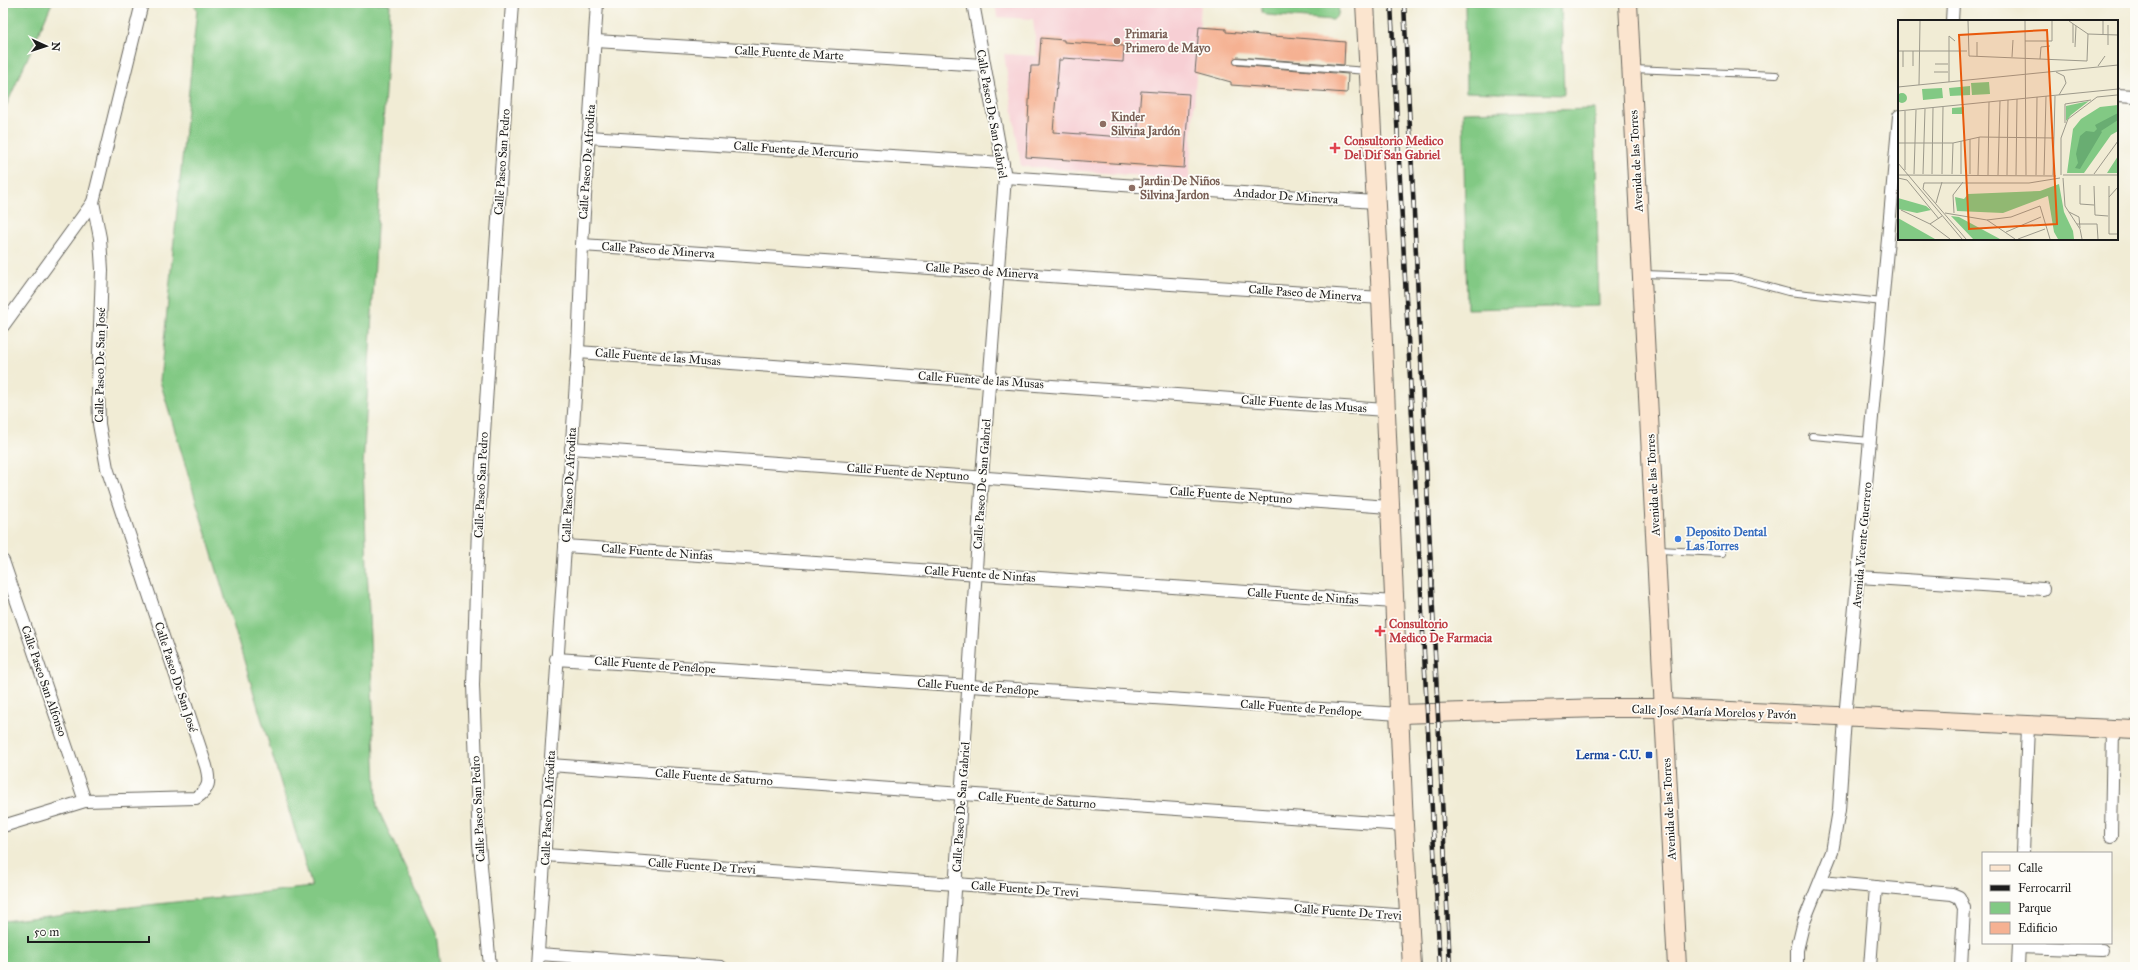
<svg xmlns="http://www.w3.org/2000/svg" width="2138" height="970" font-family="'IM FELL Great Primer',serif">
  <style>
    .built { fill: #f7cfd4 }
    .green { fill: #82c984; stroke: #4f7250 }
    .building { fill: #f5b192 }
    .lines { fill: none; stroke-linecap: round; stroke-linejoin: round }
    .lane-casing { stroke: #67655d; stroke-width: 8 }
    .street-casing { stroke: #67655d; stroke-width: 14 }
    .secondary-casing { stroke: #67655d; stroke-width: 20 }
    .lane { stroke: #fff; stroke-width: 6 }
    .street { stroke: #fff; stroke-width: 12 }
    .secondary { stroke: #fbe5cf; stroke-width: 18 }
    .rail-casing { stroke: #1c1c1c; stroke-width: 4.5 }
    .rail { stroke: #fdfcf7; stroke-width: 3; stroke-dasharray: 9; stroke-linecap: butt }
    .education-dot { fill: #8d6e63; stroke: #fdfcf7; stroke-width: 1.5 }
    .health-dot { fill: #e0444e; stroke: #fdfcf7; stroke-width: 1.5 }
    .shop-dot { fill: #3f7fe0; stroke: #fdfcf7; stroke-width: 1.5 }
    .transit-dot { fill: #1a4fb4; stroke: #fdfcf7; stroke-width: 1.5 }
    .labels { text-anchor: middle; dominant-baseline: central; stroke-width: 3.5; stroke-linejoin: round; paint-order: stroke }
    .education-label { font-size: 12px; font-weight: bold; fill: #785e54; stroke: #fdfcf7; text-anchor: start }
    .street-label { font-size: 12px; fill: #1c1c1c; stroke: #fdfcf7 }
    .health-label { font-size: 12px; font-weight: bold; fill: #be3a42; stroke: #fdfcf7; text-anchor: start }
    .shop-label { font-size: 12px; font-weight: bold; fill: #366cbe; stroke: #fdfcf7; text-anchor: start }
    .transit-label { font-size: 12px; font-weight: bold; fill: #164399; stroke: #fdfcf7; text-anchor: end }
    .inset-road { fill: none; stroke: #9c998b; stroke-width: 1 }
    .view { fill: #e8590c; fill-opacity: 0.15; stroke: #e8590c; stroke-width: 2 }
    .inset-edge { fill: none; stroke: #1c1c1c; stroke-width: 2 }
  </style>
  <rect width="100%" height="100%" fill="#fdfcf7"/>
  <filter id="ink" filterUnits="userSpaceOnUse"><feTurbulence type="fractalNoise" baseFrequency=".025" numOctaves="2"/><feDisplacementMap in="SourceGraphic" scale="8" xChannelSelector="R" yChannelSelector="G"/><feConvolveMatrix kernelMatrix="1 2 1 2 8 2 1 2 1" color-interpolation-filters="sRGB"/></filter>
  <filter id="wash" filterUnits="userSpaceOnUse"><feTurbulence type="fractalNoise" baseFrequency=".012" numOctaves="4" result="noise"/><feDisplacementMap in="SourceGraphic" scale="16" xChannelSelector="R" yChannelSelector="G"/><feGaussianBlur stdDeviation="0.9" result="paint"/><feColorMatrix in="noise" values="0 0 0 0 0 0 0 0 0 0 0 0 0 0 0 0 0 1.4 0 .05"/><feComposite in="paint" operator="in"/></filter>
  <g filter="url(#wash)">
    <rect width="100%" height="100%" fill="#f1ecd5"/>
    <polygon class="built" points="995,3 1201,3 1189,180 1021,166 1004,54 1037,56 1033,19 997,17"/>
    <g class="green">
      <polygon points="3,3 52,3 3,113"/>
      <polygon points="193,3 386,3 390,5 363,468 377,807 436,933 440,967 3,967 3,921 312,887 160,381 197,9"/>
      <polygon points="1262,3 1339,3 1338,15 1333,20 1267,15 1262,12"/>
      <polygon points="1465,3 1561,3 1564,95 1466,92"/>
      <polygon points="1595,109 1599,306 1467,309 1463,112"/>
    </g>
    <g id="blocks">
      <g class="building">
        <polygon points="1199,27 1226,29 1226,32 1345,42 1344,65 1237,57 1233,61 1237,65 1348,74 1347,93 1231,85 1231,82 1195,72"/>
        <polygon points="1041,38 1064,40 1064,42 1124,46 1123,62 1063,58 1063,60 1059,60 1053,132 1137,138 1141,91 1189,94 1184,168 1026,157 1031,66 1039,66"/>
      </g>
    </g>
  </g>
  <g filter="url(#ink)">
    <use href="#blocks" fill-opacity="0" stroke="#67655d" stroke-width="1"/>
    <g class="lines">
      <defs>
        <g id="lane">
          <polyline points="1237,61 1367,71"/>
          <polyline points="1633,69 1776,75"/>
          <polyline points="1644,274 1732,277 1788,292 1883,302"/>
          <polyline points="1812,436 1871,441"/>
          <polyline points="1658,550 1723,553"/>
        </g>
        <g id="street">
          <polyline points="1952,21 1953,3"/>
          <polyline points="596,41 983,65"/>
          <polyline points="2117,95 2135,96"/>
          <polyline points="588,137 1003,163"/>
          <polyline points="1005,177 1375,202"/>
          <polyline points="582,245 1381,298"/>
          <polyline points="3,326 93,202"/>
          <polyline points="578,352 1385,410"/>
          <polyline points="571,448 1389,507"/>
          <polyline points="565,546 1394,602"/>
          <polyline points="3,561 85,801"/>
          <polyline points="1859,577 2043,589"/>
          <polyline points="556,659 1400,714"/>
          <polyline points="550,765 1404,825"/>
          <path d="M3,826L85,801L196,798C210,789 210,781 206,766L107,468L99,424L98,382L102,270L100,238L93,202L142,3"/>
          <polyline points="2111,836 2113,729"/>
          <polyline points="2023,853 2028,726"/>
          <polyline points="545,855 1410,916"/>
          <polyline points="1821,882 1952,894 1959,897 1964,908 1961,967"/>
          <polyline points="2019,947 2102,950"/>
          <polyline points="539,954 721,967"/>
          <polyline points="490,967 479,843 473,685 478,526 512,3"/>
          <polyline points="537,967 578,352 582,245 597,3"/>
          <polyline points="950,967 982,477 1005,177 973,3"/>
          <polyline points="1797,967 1797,950 1804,921 1832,852 1839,810 1845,718 1899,116"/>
          <polyline points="1870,967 1876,887"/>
          <polyline points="2018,967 2019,943"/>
        </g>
        <g id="secondary">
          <polyline points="1365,3 1381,298 1404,825 1412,967"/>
          <polyline points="1628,3 1677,967"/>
          <polyline points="1400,714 1600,708 1665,708 2135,730"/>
        </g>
      </defs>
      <use href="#lane" class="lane-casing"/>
      <use href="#street" class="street-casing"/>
      <use href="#secondary" class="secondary-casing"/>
      <use href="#lane" class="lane"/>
      <use href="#street" class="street"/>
      <use href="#secondary" class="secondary"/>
      <defs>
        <g id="rail">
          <polyline points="1391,3 1440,967"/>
          <polyline points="1404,3 1450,967"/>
        </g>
      </defs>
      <use href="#rail" class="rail-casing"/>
      <use href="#rail" class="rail"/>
    </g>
  </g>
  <g class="education-dot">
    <circle cx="1117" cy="41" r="4"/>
    <circle cx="1103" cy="124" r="4"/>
    <circle cx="1132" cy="188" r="4"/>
  </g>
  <g class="health-dot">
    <path d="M1333 142h4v4h4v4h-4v4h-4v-4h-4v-4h4z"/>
    <path d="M1378 625h4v4h4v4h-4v4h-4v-4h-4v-4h4z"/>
  </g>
  <circle class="shop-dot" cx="1678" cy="539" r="4"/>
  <rect class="transit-dot" x="1645" y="751" width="8" height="8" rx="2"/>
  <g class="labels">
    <g class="education-label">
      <text x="1125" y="34">Primaria<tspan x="1125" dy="14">Primero de Mayo</tspan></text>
      <text x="1111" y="117">Kinder<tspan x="1111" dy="14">Silvina Jardón</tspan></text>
      <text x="1140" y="181">Jardin De Niños<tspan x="1140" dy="14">Silvina Jardon</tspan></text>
    </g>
    <g class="street-label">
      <text transform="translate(789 53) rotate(3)">Calle Fuente de Marte</text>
      <text transform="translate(992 114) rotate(80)">Calle Paseo De San Gabriel</text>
      <text transform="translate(796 150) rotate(4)">Calle Fuente de Mercurio</text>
      <text transform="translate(1636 161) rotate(-93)">Avenida de las Torres</text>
      <text transform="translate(502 162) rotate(-86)">Calle Paseo San Pedro</text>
      <text transform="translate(587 162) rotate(-86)">Calle Paseo De Afrodita</text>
      <text transform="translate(1286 196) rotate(4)">Andador De Minerva</text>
      <text transform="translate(658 250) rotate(4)">Calle Paseo de Minerva</text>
      <text transform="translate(982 271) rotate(4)">Calle Paseo de Minerva</text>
      <text transform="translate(1305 293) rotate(4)">Calle Paseo de Minerva</text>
      <text transform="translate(658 357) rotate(4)">Calle Fuente de las Musas</text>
      <text transform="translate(100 365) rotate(-89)">Calle Paseo De San José</text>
      <text transform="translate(981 380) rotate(4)">Calle Fuente de las Musas</text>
      <text transform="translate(1304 404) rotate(4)">Calle Fuente de las Musas</text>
      <text transform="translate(908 472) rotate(4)">Calle Fuente de Neptuno</text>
      <text transform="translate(982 484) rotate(-86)">Calle Paseo De San Gabriel</text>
      <text transform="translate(481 485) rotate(-87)">Calle Paseo San Pedro</text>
      <text transform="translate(569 485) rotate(-87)">Calle Paseo De Afrodita</text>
      <text transform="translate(1653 485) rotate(-93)">Avenida de las Torres</text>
      <text transform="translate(1231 495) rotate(4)">Calle Fuente de Neptuno</text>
      <text transform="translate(1862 545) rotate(-85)">Avenida Vicente Guerrero</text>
      <text transform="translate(657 552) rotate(4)">Calle Fuente de Ninfas</text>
      <text transform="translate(980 574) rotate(4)">Calle Fuente de Ninfas</text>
      <text transform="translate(1303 596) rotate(4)">Calle Fuente de Ninfas</text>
      <text transform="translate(655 665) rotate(4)">Calle Fuente de Penélope</text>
      <text transform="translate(176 677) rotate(72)">Calle Paseo De San José</text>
      <text transform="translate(44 681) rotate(71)">Calle Paseo San Alfonso</text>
      <text transform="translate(978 687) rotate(4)">Calle Fuente de Penélope</text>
      <text transform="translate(1301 708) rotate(4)">Calle Fuente de Penélope</text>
      <text transform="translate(1714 712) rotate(2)">Calle José María Morelos y Pavón</text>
      <text transform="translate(714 777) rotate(4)">Calle Fuente de Saturno</text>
      <text transform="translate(1037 800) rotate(4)">Calle Fuente de Saturno</text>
      <text transform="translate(961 807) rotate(-86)">Calle Paseo De San Gabriel</text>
      <text transform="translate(548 808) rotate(-87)">Calle Paseo De Afrodita</text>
      <text transform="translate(478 809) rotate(-93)">Calle Paseo San Pedro</text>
      <text transform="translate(1669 809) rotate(-93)">Avenida de las Torres</text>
      <text transform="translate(702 866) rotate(4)">Calle Fuente De Trevi</text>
      <text transform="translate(1025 889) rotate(4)">Calle Fuente De Trevi</text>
      <text transform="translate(1348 912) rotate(4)">Calle Fuente De Trevi</text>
    </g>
    <g class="health-label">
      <text x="1344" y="141">Consultorio Medico<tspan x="1344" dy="14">Del Dif San Gabriel</tspan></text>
      <text x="1389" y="624">Consultorio<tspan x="1389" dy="14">Medico De Farmacia</tspan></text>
    </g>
    <g class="shop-label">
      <text x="1686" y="532">Deposito Dental<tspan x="1686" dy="14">Las Torres</tspan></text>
    </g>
    <g class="transit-label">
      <text x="1641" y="755">Lerma - C.U.</text>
    </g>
  </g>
  <g transform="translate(1898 20)">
    <rect width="220" height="220" fill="#f1ecd5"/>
    <path d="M91,62L92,74L74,75L73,63ZM72,66V75L52,76L51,68ZM44,68L45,78L25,80L24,69ZM-1 78a5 5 0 1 1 10 0a5 5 0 1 1-10 0ZM191,81L173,95L168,101V86ZM220,85V111L213,115L186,153H169L175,109L183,99L202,87ZM54,88L66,87V94H54ZM220,136V153H209ZM161,164L166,192L175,211L176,219H160L156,212L150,176L105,193L59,191L57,177L66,179L70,174L142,171ZM0,178L28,186L33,190L19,193L0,189ZM53,196L61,197L102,219H75ZM0,198L37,219H0Z" fill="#82c984"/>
    <path d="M220,93V100L203,111L204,112L182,149L177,148L180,143L178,134L182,116L188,111L196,112L199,109L197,105Z" fill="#69ad72"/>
    <path class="inset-road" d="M70,1L71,36L189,41L190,14M127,1L128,155M171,1L190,14L220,15M205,1V15M127,21H154V1M79,22V36M175,23V4M210,25V5M177,27L178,6M0,31H69M114,37L115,20M142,39L143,27L152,26M37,44H50M15,46V31M200,46L207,36M5,47V31M36,52H50M158,52L166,56L168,63L161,75M51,62V16L57,21M21,65L22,1M0,67L220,45M0,91L220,69M167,103V84L193,80M0,123H55L82,117L156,118M0,143L64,219M7,150V91M16,154L18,90M25,154L27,89M34,154L35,88M44,154L45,87M54,154L55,123M63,154V121M72,154V119M196,154L220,121M0,155L158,156M80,155L81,117M90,155L91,82M100,155L102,81M109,155L110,80M118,155L119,79M138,155L139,77M146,155L148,76M155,155L157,76M163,155V118L170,99L199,77L219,75M165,155H220M0,158L9,160L41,199M165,158L167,186L182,209L184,219M182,165V184L196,185M196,166L197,195L210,196M211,166V214H220M211,177L220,167M38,183L44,162M3,190L32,204L52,219M171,192L181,197L182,208M47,193L89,200L113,197L142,186L152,219M56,193L55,175L65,162M89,200L117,219M32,204L44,196M179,204H199L200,219M108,212L143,197M68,219L25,169L26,163H131L162,158M120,219L147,209"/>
    <path class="view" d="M149,10L159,204L71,209L61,15Z"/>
    <rect width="220" height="220" class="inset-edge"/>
  </g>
  <rect width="2138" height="970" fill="none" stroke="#fdfcf7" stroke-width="16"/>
  <rect x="1982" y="852" width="130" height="92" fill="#fdfcf7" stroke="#a3a29f"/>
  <rect x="1990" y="865" width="20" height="6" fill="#fbe5cf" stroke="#a3a29f"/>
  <text x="2018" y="872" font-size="12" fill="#1c1c1c">Calle</text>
  <rect x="1990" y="885" width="20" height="6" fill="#1c1c1c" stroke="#a3a29f"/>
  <text x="2018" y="892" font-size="12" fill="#1c1c1c">Ferrocarril</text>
  <rect x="1990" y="902" width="20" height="12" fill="#82c984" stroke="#a3a29f"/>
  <text x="2018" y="912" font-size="12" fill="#1c1c1c">Parque</text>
  <rect x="1990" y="922" width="20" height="12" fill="#f5b192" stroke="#a3a29f"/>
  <text x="2018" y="932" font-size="12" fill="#1c1c1c">Edificio</text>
  <g transform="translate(46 46) rotate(93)" stroke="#fdfcf7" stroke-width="3" paint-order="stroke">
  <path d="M0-3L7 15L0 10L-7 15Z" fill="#1c1c1c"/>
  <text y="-6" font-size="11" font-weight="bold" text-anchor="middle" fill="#1c1c1c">N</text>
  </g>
  <path d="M28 936v6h121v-6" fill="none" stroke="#1c1c1c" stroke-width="2"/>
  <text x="34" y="936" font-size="12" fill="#1c1c1c" stroke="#fdfcf7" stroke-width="3" paint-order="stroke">50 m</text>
</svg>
